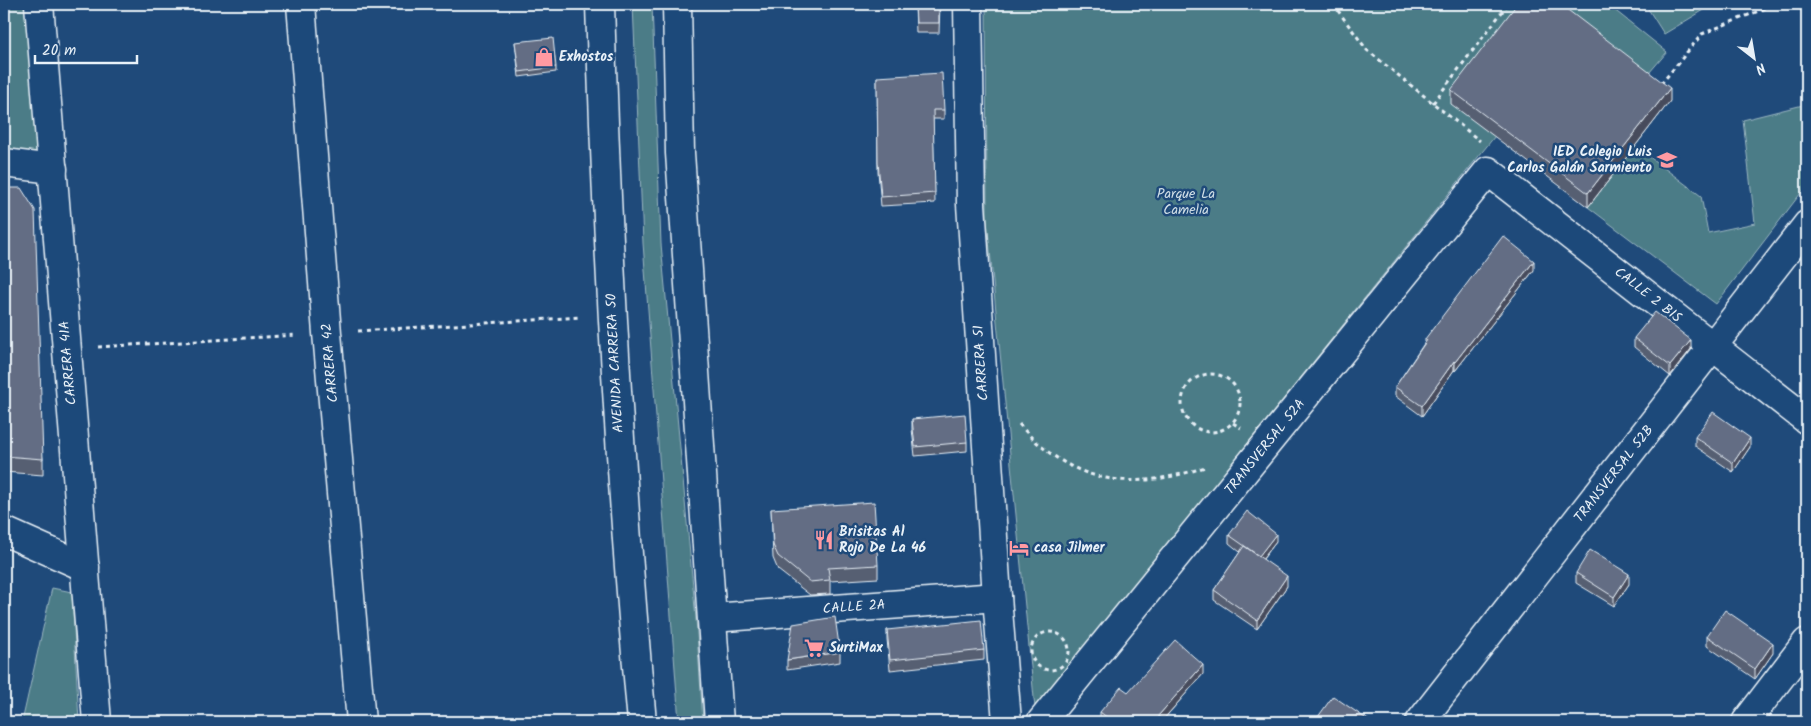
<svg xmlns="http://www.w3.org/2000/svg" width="1811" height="726" font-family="Kalam,sans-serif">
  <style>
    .green { fill: #4c7c87; stroke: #9ab6c0 }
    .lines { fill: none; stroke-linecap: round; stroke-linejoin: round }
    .minor-casing { stroke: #e8f1f8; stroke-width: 31 }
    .major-casing { stroke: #e8f1f8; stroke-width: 31 }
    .path { stroke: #e8f1f8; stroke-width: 3; stroke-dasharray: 4 4; stroke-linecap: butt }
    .minor { stroke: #1f4a7a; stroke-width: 28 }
    .major { stroke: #1f4a7a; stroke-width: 28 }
    .wall { fill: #565e72; stroke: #e8f1f8 }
    .shaded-wall { fill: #464c5c; stroke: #e8f1f8 }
    .building { fill: #646d84; stroke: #e8f1f8 }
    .labels { text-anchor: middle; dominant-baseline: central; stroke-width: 5; stroke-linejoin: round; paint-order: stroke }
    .poi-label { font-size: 14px; font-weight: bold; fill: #e8f1f8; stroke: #1f4a7a; text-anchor: start }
    .park-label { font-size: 14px; fill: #d1dfe7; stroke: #1f4a7a }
    .street-label { font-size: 14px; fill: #e8f1f8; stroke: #1f4a7a }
  </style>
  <rect width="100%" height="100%" fill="#1f4a7a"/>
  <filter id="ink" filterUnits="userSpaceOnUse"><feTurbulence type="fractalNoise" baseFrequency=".02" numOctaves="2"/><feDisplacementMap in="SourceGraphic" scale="10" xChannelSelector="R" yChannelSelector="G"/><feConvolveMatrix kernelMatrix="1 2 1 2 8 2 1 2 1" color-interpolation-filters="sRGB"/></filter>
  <g filter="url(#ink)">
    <g class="green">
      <polygon points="4,4 29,4 42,154 4,154"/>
      <polygon points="633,4 652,4 661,244 696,619 703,722 679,722 643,243"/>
      <polygon points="986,4 1527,4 1495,136 1035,708 987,220"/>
      <polygon points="1543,4 1607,4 1667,52 1643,80"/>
      <polygon points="1645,4 1714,4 1664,34"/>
      <polygon points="1807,104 1807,185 1716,304 1588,207 1635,146 1701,196 1708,233 1755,223 1743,120"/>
      <polygon points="52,588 72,592 79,722 22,722"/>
    </g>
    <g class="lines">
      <defs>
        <g id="minor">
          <polyline points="39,4 97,722"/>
          <polyline points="301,4 327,333 361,722"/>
          <polyline points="968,4 971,204 997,597 1007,722"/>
          <polyline points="4,163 53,169"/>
          <polyline points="4,531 85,567"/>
          <polyline points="712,618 997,597"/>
          <polyline points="1041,722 1488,171 1807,420"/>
          <polyline points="1420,722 1807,225"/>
          <polyline points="1746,722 1807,642"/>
        </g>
        <g id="major">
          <path d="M600,4C607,244 620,483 642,722"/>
          <polyline points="677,4 680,153 719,722"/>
        </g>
      </defs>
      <use href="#minor" class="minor-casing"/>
      <use href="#major" class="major-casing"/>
      <g class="path">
        <polyline points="1333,4 1367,50 1480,141"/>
        <polyline points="1661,84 1702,34 1776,4"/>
        <polyline points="1433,103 1508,4"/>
        <polyline points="358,331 581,317"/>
        <polyline points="98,347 297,335"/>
        <circle cx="1211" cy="403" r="29"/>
        <polyline points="1233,423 1241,428"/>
        <path d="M1019,424C1072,485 1131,492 1205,467"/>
        <circle cx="1050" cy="651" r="19"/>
      </g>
      <use href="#minor" class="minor"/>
      <use href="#major" class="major"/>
    </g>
    <g class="wall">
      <polygon points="915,4 940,4 939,33 916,33"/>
      <polygon points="515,42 556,67 556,72 519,77"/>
      <polygon points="877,77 944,110 944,119 933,119 935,203 881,206 878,171"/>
      <polygon points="1451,90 1670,101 1588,207 1451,104"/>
      <polygon points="4,188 43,459 43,475 4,472"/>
      <polygon points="1534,270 1455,371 1454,370 1422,416 1395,396 1395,387 1425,342 1425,339"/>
      <polygon points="1634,338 1691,349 1670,376 1634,347"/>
      <polygon points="912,419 967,442 967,451 915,456 912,429"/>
      <polygon points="1695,437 1750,447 1733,472 1695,446"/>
      <polygon points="771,509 878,565 878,578 830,581 830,594 810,595 778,570 773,558"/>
      <polygon points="1229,535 1276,542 1263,559 1287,586 1257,629 1214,600 1214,590 1240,552 1229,543"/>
      <polygon points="1576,573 1629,584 1614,606 1576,583"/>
      <polygon points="887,630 984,650 984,660 890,670 887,639"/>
      <polygon points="1707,636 1773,653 1755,679 1707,646"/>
      <polygon points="840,652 840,662 787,670 787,660"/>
      <polygon points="1203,674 1163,720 1166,722 1101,722 1100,721 1100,712 1128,692"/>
    </g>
    <g class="shaded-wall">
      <polygon points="1670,88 1670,101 1588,207 1588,193"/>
      <polygon points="1534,261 1534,270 1455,371 1455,362"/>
      <polygon points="1691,340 1691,349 1670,376 1670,366"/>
      <polygon points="1454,361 1454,370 1422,416 1422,406"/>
      <polygon points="1750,438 1750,447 1733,472 1733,463"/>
      <polygon points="1276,534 1276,542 1258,565 1258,557"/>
      <polygon points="1629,574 1629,584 1614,606 1614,597"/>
      <polygon points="1287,576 1287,586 1257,629 1257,620"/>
      <polygon points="1773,643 1773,653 1755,679 1755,669"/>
      <polygon points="1203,665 1203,674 1161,722 1158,716"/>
    </g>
    <g class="building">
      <polygon points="915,4 939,4 939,23 916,23"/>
      <polygon points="1517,4 1560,4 1670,88 1588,193 1451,90"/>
      <polygon points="553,38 556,67 519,72 515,42"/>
      <polygon points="942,73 944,110 933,110 935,193 881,197 878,162 877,77"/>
      <polygon points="4,188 21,188 35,210 43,459 4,456"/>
      <polygon points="1503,236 1534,261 1455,362 1454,361 1422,406 1395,387 1427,340 1425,339"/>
      <polygon points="1655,312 1691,340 1670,366 1634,338"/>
      <polygon points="1713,412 1750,438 1733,463 1695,437"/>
      <polygon points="965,414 967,442 915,447 912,419"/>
      <polygon points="874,502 878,565 828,568 830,580 810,582 778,556 773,545 771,509"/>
      <polygon points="1247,511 1276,534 1259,556 1229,535"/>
      <polygon points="1244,546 1287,576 1257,620 1214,590"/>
      <polygon points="1590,550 1629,574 1614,597 1576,573"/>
      <polygon points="1725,610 1773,643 1755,669 1707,636"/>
      <polygon points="835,617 840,652 787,660 793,624"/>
      <polygon points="981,620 984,650 890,660 887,630"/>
      <polygon points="1175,640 1203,665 1158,716 1166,722 1113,722 1100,712 1121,687 1128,692"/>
      <polygon points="1333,696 1371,722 1316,722 1315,721"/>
    </g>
  </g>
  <defs>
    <symbol id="shop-bare" viewBox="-9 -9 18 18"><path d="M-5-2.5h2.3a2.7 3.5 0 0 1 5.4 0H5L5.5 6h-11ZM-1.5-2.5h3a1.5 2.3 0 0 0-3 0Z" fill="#ff9aa2" stroke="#1f4a7a" stroke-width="2.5" paint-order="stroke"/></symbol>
    <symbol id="school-bare" viewBox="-9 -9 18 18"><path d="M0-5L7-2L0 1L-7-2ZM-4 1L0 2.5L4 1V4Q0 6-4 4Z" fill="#ff9aa2" stroke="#1f4a7a" stroke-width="2.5" paint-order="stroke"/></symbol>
    <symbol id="restaurant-bare" viewBox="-9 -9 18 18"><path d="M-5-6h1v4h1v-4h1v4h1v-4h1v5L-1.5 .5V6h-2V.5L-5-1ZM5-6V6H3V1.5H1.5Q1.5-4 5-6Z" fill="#ff9aa2" stroke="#1f4a7a" stroke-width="2.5" paint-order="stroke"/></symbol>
    <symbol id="hotel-bare" viewBox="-9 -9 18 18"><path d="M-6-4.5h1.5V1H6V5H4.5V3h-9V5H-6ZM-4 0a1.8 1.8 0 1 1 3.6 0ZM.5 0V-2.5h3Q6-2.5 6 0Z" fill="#ff9aa2" stroke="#1f4a7a" stroke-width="2.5" paint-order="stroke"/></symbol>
    <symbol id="supermarket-bare" viewBox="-9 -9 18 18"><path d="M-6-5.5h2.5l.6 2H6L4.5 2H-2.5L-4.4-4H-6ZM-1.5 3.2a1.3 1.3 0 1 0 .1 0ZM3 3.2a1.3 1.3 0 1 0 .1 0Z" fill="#ff9aa2" stroke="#1f4a7a" stroke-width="2.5" paint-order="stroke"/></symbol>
  </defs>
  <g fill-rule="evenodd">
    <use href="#shop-bare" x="530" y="43" width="28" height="28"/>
    <use href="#school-bare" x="1653" y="146" width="28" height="28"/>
    <use href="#restaurant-bare" x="810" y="526" width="28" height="28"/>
    <use href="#hotel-bare" x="1005" y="534" width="28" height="28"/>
    <use href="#supermarket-bare" x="800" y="634" width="28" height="28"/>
  </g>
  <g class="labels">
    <g class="poi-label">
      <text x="559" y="57">Exhostos</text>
      <text x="1652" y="152" text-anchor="end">IED Colegio Luis<tspan x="1652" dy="16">Carlos Galán Sarmiento</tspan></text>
      <text x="839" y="532">Brisitas Al<tspan x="839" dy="16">Rojo De La 46</tspan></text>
      <text x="1034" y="548">casa Jilmer</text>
      <text x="829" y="648">SurtiMax</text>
    </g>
    <g class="park-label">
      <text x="1186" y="194">Parque La<tspan x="1186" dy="16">Camelia</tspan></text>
    </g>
    <g class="street-label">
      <text transform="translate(1648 295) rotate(38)">CALLE 2 BIS</text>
      <text transform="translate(68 363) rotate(-95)">CARRERA 41A</text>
      <text transform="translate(330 363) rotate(-95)">CARRERA 42</text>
      <text transform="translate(615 363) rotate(-93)">AVENIDA CARRERA 50</text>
      <text transform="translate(981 363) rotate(-94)">CARRERA 51</text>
      <text transform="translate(1265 447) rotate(-51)">TRANSVERSAL 52A</text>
      <text transform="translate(1614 474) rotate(-52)">TRANSVERSAL 52B</text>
      <text transform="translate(854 607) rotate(-4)">CALLE 2A</text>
    </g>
  </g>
  <rect width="1811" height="726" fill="none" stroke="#1f4a7a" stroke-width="20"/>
  <rect x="10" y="10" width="1791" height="706" fill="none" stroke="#e8f1f8" stroke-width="2" filter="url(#ink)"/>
  <g transform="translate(1754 58) rotate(149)" stroke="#1f4a7a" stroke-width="4" paint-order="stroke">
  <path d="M0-4L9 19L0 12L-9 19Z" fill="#e8f1f8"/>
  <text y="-8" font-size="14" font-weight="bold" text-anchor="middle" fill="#e8f1f8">N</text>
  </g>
  <path d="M35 55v8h102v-8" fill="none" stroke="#e8f1f8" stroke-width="2.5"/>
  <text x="42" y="55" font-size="15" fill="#e8f1f8" stroke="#1f4a7a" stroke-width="4" paint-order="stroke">20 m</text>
</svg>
